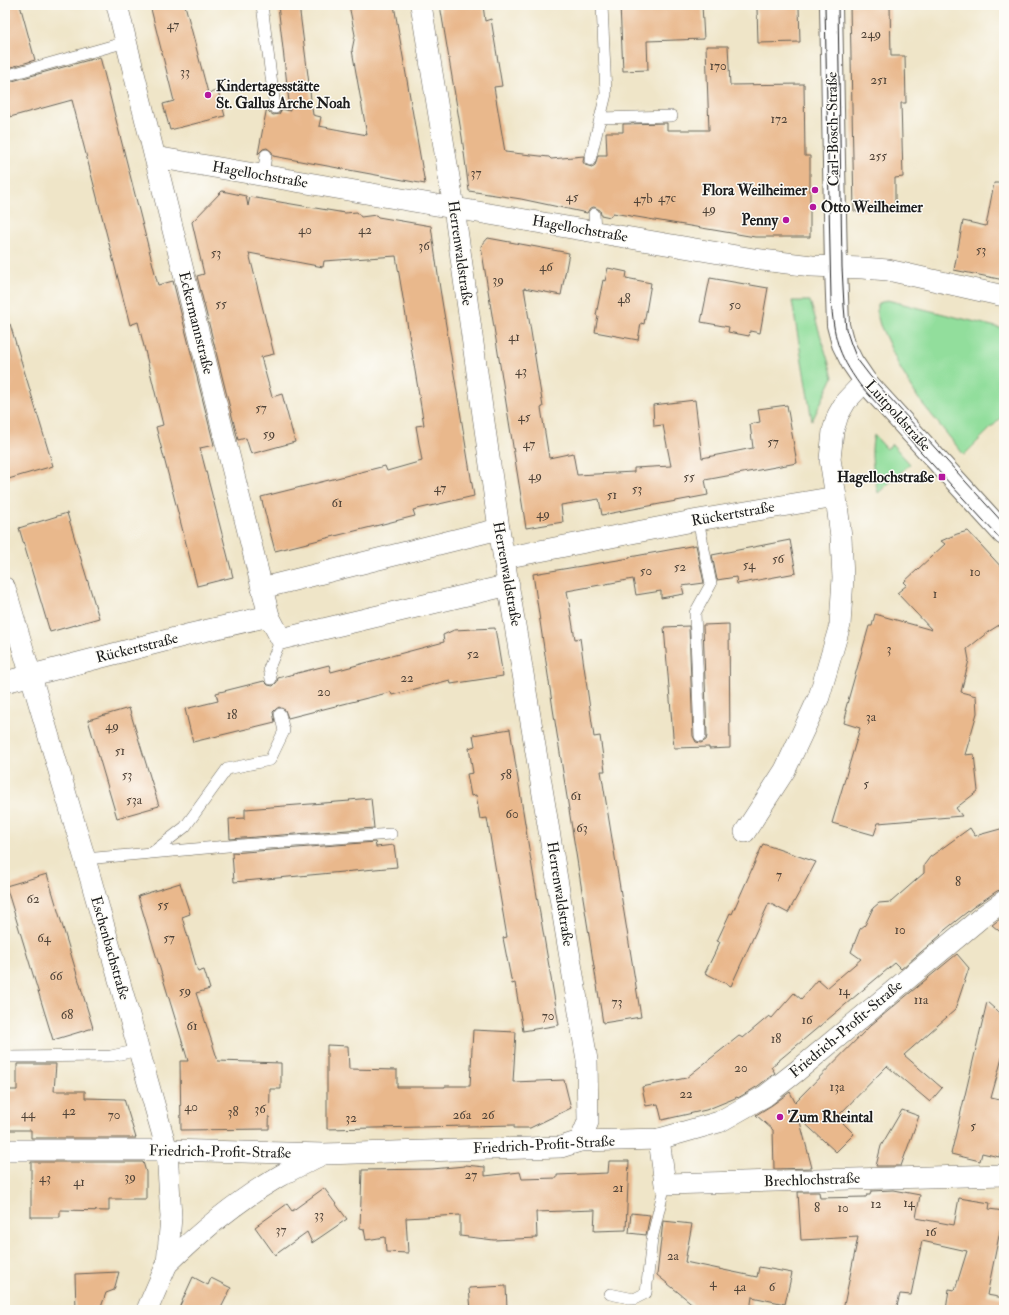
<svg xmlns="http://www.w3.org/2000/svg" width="1009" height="1315" font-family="'IM FELL Double Pica',serif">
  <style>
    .green { fill: #92de9c; stroke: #577d5c }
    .building { fill: #e9b88c }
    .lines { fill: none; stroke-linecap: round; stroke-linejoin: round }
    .service-casing { stroke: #666258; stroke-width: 12 }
    .minor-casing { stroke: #666258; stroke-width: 22 }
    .tertiary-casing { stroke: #666258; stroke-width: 24 }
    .service { stroke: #fff; stroke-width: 11 }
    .minor { stroke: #fff; stroke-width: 21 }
    .tertiary { stroke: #fff; stroke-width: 22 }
    .tram { stroke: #1c1c1c; stroke-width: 1 }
    .poi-dot { fill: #b5179e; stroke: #fdfcf7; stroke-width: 1.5 }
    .labels { text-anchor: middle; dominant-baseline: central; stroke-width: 3; stroke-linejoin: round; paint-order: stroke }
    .number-label { font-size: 13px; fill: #4f4338 }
    .poi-label { font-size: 15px; font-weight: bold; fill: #1c1c1c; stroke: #fdfcf7; text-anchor: start }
    .street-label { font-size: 15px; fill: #1c1c1c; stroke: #fdfcf7 }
  </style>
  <rect width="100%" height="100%" fill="#fdfcf7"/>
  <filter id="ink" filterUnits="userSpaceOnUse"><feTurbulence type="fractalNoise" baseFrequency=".025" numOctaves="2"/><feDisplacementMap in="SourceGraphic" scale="8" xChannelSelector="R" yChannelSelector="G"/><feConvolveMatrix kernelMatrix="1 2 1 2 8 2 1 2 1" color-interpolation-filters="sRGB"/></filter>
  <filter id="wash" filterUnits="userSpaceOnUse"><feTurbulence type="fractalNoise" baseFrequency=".012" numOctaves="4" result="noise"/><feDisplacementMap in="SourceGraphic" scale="16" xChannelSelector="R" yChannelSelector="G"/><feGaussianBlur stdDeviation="0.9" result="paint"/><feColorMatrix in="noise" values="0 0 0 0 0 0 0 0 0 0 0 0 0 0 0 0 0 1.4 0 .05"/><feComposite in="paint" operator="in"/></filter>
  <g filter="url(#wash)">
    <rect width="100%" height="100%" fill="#efe5c8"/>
    <g class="green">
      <polygon points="887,300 1004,329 1004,415 964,455 918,398 900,368 880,325 877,314 877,304"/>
      <polygon points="792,301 810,301 833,377 812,421"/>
      <path d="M874,435L887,449L892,444L910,464L878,493C874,474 869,455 874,435Z"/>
    </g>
    <g id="blocks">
      <g class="building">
        <polygon points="5,5 20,5 35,60 5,69"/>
        <polygon points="150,5 185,5 208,93 218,91 225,116 170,130 163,104 174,101"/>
        <polygon points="278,5 299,5 313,115 321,117 319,126 367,135 352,50 355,35 349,5 394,5 425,184 273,156 272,152 267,148 263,149 258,154 267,107 269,112 273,115 279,114 282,109 290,111"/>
        <polygon points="440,5 483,5 485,21 491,19 502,86 494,87 505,152 549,157 551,159 584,156 583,162 585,165 592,167 595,165 598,155 607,155 606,132 623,132 623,124 667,123 667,130 709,130 706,46 728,46 730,85 804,84 805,156 810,156 810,237 755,237 613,213 610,217 601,215 600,210 594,207 590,208 587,213 521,199 469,191 462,137"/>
        <polygon points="620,5 702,5 704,39 647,41 648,70 623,71"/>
        <polygon points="850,5 890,5 891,56 905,56 906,103 901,103 903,177 895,178 895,210 854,211"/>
        <polygon points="799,7 800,42 758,43 757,8"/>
        <polygon points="100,57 158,285 173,281 214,445 200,448 233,577 197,586 156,427 163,425 138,322 130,325 72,100 10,117 5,99 5,83"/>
        <polygon points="994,183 1004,183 1004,280 954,270 963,221 986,226"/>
        <polygon points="222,191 246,196 248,206 250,197 345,213 357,212 361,217 376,215 378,217 431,226 440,289 474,496 413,510 415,516 275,551 261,497 385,466 387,471 422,461 416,426 424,425 396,256 324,261 323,267 249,253 274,354 261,357 272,397 282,394 295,442 251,454 246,438 238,440 197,276 204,274 192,222"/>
        <polygon points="488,238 569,253 561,295 524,288 543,407 541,408 549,458 573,453 577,475 634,472 634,468 671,466 663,425 654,426 653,405 695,400 702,458 753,448 750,424 760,422 758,409 787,405 797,463 705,480 708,495 628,510 602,515 599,499 561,505 563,522 526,528 481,246"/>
        <polygon points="608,268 627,272 626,278 651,283 644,324 641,323 638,340 595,332 598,316 596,315 603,280 605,281"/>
        <polygon points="710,278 768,288 760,333 750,331 749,336 728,332 729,327 701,322"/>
        <polygon points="10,324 53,466 5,480 5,325"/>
        <polygon points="67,513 99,618 50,632 19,528"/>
        <polygon points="968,531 1004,570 1004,622 988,632 967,649 969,660 961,692 976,696 977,713 965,755 974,754 978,791 956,808 962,816 878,823 874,835 832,823 860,728 844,723 847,711 845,711 869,626 872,626 875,614 932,630 897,593 907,585 904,582 945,544 941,541 957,534"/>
        <polygon points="790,540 796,573 737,584 736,577 717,580 712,555"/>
        <polygon points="696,545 704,583 682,586 684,594 661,598 661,591 636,595 633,579 567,591 575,639 580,638 594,737 600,736 605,771 601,771 641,1017 603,1023 553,709 533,574 630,558 630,557"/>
        <polygon points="729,624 730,748 709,749 709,747 674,748 664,627 689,626 693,736 696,742 701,743 706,740 707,736 703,625"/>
        <polygon points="495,628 503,676 451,684 450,680 392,695 391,692 288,718 285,710 279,707 276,709 273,712 275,722 193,742 185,709 218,701 216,693 264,681 268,685 273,686 277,682 278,678 329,665 331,672 444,642 443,635 454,630"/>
        <polygon points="129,708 159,806 117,818 88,720"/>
        <polygon points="510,729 530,855 559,1025 523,1031 515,983 512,984 503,938 507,937 487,818 480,819 476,795 471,796 467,774 473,773 469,748 475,746 473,735"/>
        <polygon points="371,798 374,828 230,839 229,819 245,818 245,809 350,801 349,800"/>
        <polygon points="970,828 975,836 1004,828 1004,889 997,891 972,908 940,934 941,935 901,969 895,963 771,1067 775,1073 758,1086 738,1098 737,1097 733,1099 706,1110 662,1120 658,1104 646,1106 642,1087 686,1078 739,1036 743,1038 769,1016 772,1018 794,993 801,999 818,980 827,988 861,959 851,952 860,929 865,925 873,908 879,903 891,902 924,873 924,865 930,857"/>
        <polygon points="375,842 376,847 394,845 397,867 234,882 232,853"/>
        <polygon points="763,844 816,862 788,913 769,903 731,986 705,973 720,942 717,941 730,913 732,914"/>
        <polygon points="47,874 93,1028 53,1040 6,886"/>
        <polygon points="180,883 190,914 182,917 198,972 204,970 210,989 196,993 218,1061 281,1063 281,1089 270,1089 269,1129 181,1130 180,1061 188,1061 138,896"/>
        <polygon points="1004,916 1004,935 992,925"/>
        <polygon points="957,954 969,968 955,1010 904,1055 942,1088 930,1102 887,1066 837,1117 854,1134 836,1152 799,1118 812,1168 774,1169 773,1130 756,1115 772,1105 790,1092 795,1102 871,1025"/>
        <polygon points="987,1002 1004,1017 1004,1051 991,1098 1004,1101 1004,1155 1000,1154 999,1157 982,1153 980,1161 951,1154"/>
        <polygon points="473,1030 516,1032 513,1082 564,1080 571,1108 530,1128 514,1128 514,1125 327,1129 327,1045 348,1046 349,1069 397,1070 397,1087 445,1087 445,1086 470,1086"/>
        <polygon points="17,1064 56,1064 54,1091 85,1091 85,1098 124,1099 136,1138 31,1138 31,1130 5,1130 5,1090 17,1090"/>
        <polygon points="902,1110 919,1116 901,1166 876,1166 881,1146"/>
        <polygon points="609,1161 629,1161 626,1230 594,1231 595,1210 536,1212 537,1238 494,1240 460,1236 460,1215 406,1218 408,1253 386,1252 385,1237 366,1240 364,1229 360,1228 362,1170 432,1169 465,1166 465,1165 485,1167 485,1176 520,1172 522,1179 557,1178 557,1175 608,1173"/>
        <polygon points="31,1162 143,1162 146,1172 146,1199 109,1199 109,1211 60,1210 60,1217 31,1217"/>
        <polygon points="324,1188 347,1219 312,1243 307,1232 275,1255 255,1227 287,1204 292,1211"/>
        <polygon points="893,1190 920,1195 916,1218 954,1225 959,1198 990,1203 989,1209 1004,1211 987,1295 1004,1298 1004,1310 946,1310 949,1289 955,1290 967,1251 922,1241 911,1295 900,1294 896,1310 843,1310 858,1237 801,1240 798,1192 819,1192 820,1198 866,1197 867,1195 870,1195 871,1191"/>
        <polygon points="631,1213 650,1215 646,1235 629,1233"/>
        <polygon points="663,1221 692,1224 685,1262 757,1277 759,1267 792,1273 785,1304 752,1297 750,1310 700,1310 657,1275"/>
        <polygon points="119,1272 114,1290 106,1293 100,1310 76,1310 75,1274"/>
        <polygon points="193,1277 208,1285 211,1278 231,1288 220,1310 178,1310"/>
        <polygon points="506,1286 507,1309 471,1310 469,1288"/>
      </g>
    </g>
  </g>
  <g filter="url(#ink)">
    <use href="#blocks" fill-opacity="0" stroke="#666258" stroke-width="1"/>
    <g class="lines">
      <defs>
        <g id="service">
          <polyline points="262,5 275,108"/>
          <polyline points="5,76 126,42"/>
          <polyline points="600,118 672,116"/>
          <polyline points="590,160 606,94 602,5"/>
          <polyline points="263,175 266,155"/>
          <polyline points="594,214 595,231"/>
          <polyline points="698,520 711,584 695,613 700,736"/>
          <polyline points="271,679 269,668 281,639"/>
          <polyline points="153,852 185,827 227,769 270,760 284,731 280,714"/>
          <polyline points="85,859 228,846 391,834"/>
          <polyline points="5,1057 111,1056 139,1050"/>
          <polyline points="610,1294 634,1299 646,1293 652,1239 665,1184"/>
        </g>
        <g id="minor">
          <polyline points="117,5 269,616 281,639 509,585"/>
          <polyline points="421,5 454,208 499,529 587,1060 588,1122 580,1141"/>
          <polyline points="155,157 754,259 812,266 862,268 888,270 1004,296"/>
          <polyline points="504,558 698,520 836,497 830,459 833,431 838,415 846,401 865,381"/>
          <polyline points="5,588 85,859 167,1150 171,1217 167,1264 147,1310"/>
          <polyline points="262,588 499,529"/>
          <polyline points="5,682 191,634 269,616"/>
          <polyline points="745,832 785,770 819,697 840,625 843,578 841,537 836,497"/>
          <polyline points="659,1139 665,1184 1004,1175"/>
          <polyline points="5,1150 167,1150 324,1154 561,1147 580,1141 659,1139 719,1122 765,1096 797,1071 983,916 1004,901"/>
          <path d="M167,1264C201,1231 237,1201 278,1177C292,1169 307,1162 321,1155"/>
        </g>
        <polyline id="tertiary" points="831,5 836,267 838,325 843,344 852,362 865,381 1004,534"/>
      </defs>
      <use href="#service" class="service-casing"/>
      <use href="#minor" class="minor-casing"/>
      <use href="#tertiary" class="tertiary-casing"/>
      <use href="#service" class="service"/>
      <use href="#minor" class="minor"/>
      <use href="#tertiary" class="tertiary"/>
      <g class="tram">
        <path d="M825,5L831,299C834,337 837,353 860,385L1004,543"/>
        <polyline points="838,5 842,267 844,306 846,329 851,344 857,359 870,376 1004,524"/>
      </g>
    </g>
  </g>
  <g class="poi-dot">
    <circle cx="208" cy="95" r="4"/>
    <circle cx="815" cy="190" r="4"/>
    <circle cx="813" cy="207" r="4"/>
    <circle cx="786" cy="220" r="4"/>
    <rect x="938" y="473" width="8" height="8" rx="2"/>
    <circle cx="780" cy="1117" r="4"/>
  </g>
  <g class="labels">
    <g class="number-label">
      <text x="173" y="25">47</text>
      <text x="871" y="34">249</text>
      <text x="718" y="66">170</text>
      <text x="185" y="72">33</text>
      <text x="879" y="80">251</text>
      <text x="779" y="119">172</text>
      <text x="878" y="156">255</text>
      <text x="476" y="173">37</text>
      <text x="572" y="197">45</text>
      <text x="667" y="198">47c</text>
      <text x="643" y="199">47b</text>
      <text x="709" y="209">49</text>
      <text x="305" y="230">40</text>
      <text x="365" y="230">42</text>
      <text x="424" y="246">36</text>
      <text x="981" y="250">53</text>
      <text x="216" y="253">53</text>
      <text x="546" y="267">46</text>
      <text x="498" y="280">39</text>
      <text x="624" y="299">48</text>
      <text x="221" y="304">55</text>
      <text x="735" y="305">50</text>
      <text x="514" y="337">41</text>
      <text x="521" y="371">43</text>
      <text x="261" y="408">57</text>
      <text x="524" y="417">45</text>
      <text x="269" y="434">59</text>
      <text x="773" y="442">57</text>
      <text x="529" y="444">47</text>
      <text x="535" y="476">49</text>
      <text x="689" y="477">55</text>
      <text x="440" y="488">47</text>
      <text x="637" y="489">53</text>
      <text x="612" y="495">51</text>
      <text x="337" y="503">61</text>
      <text x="543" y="514">49</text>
      <text x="778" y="559">56</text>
      <text x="749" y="565">54</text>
      <text x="680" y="567">52</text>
      <text x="646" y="571">50</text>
      <text x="975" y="572">10</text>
      <text x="935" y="594">1</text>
      <text x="889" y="649">3</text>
      <text x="473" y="654">52</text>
      <text x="407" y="678">22</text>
      <text x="324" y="692">20</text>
      <text x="232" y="715">18</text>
      <text x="871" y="717">3a</text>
      <text x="112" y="726">49</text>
      <text x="120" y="751">51</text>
      <text x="127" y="775">53</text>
      <text x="506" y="775">58</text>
      <text x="866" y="784">5</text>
      <text x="576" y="796">61</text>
      <text x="134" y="800">53a</text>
      <text x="512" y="814">60</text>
      <text x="582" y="828">63</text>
      <text x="779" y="875">7</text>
      <text x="958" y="882">8</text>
      <text x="33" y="899">62</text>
      <text x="163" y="905">55</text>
      <text x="900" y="930">10</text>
      <text x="44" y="938">64</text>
      <text x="169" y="938">57</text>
      <text x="56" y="976">66</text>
      <text x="185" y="991">59</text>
      <text x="844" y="991">14</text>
      <text x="921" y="1000">11a</text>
      <text x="617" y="1002">73</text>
      <text x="67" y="1015">68</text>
      <text x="548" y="1016">70</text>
      <text x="807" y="1020">16</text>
      <text x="192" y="1026">61</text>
      <text x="776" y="1039">18</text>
      <text x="741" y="1068">20</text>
      <text x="837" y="1087">13a</text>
      <text x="686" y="1094">22</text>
      <text x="191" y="1107">40</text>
      <text x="260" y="1109">36</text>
      <text x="69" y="1111">42</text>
      <text x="233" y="1112">38</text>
      <text x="28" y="1114">44</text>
      <text x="114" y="1115">70</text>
      <text x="462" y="1115">26a</text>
      <text x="488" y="1115">26</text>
      <text x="351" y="1118">32</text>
      <text x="973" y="1126">5</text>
      <text x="471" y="1175">27</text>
      <text x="130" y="1177">39</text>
      <text x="45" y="1178">43</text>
      <text x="79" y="1182">41</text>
      <text x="618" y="1188">21</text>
      <text x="909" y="1203">14</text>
      <text x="876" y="1204">12</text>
      <text x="817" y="1208">8</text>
      <text x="843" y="1208">10</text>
      <text x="319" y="1215">33</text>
      <text x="281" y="1230">37</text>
      <text x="931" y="1232">16</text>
      <text x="673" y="1256">2a</text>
      <text x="713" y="1283">4</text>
      <text x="740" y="1287">4a</text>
      <text x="772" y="1287">6</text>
    </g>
    <g class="poi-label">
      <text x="216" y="86">Kindertagesstätte<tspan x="216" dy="17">St. Gallus Arche Noah</tspan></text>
      <text x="807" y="190" text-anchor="end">Flora Weilheimer</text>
      <text x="821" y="207">Otto Weilheimer</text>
      <text x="778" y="220" text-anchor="end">Penny</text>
      <text x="934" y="477" text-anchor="end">Hagellochstraße</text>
      <text x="788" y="1117">Zum Rheintal</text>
    </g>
    <g class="street-label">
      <text transform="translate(833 129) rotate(-91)">Carl-Bosch-Straße</text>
      <text transform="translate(260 175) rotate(10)">Hagellochstraße</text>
      <text transform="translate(580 229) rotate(10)">Hagellochstraße</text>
      <text transform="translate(460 253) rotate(82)">Herrenwaldstraße</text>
      <text transform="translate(196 323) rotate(76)">Eckermannstraße</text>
      <text transform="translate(898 416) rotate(48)">Luitpoldstraße</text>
      <text transform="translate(733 514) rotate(-10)">Rückertstraße</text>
      <text transform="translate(507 574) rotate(80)">Herrenwaldstraße</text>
      <text transform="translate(137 648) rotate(-14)">Rückertstraße</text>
      <text transform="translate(560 894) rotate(81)">Herrenwaldstraße</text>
      <text transform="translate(110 948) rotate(74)">Eschenbachstraße</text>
      <text transform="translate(846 1029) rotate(-40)">Friedrich-Profit-Straße</text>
      <text transform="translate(544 1145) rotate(-3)">Friedrich-Profit-Straße</text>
      <text transform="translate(220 1152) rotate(1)">Friedrich-Profit-Straße</text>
      <text transform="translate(812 1180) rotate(-2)">Brechlochstraße</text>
    </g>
  </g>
  <rect width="1009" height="1315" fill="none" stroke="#fdfcf7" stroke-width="20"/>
</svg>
